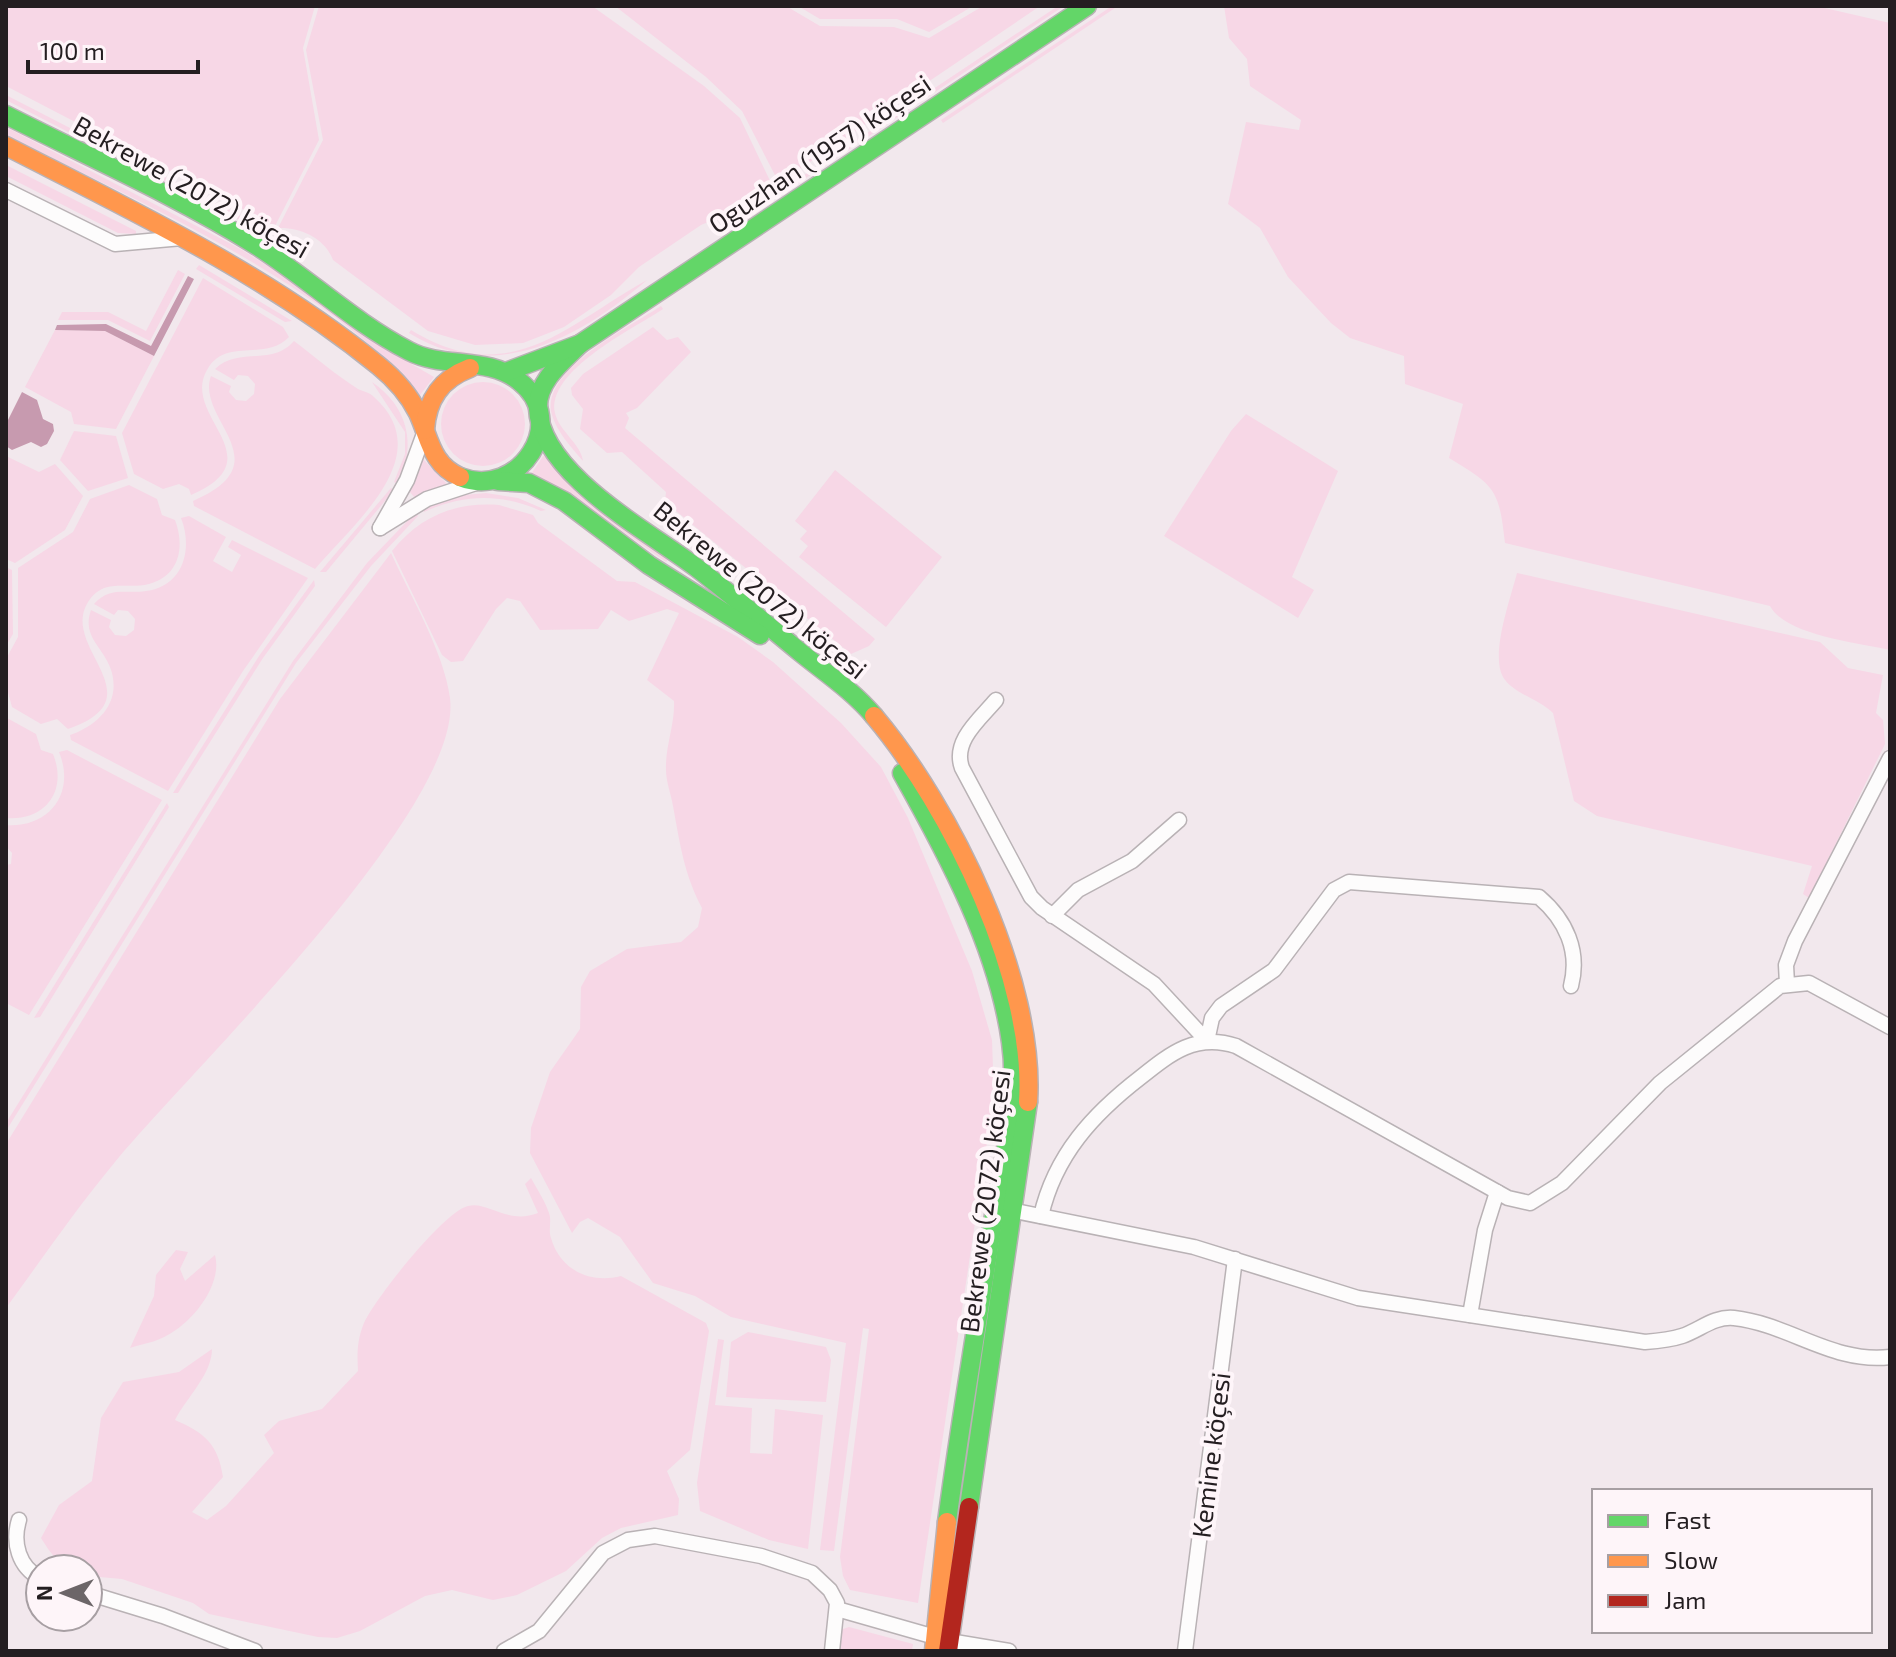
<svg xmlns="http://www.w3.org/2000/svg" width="1896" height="1657" font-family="'Exo 2',sans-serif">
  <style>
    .green { fill: #f7d7e6 }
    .water { fill: #c79aaf }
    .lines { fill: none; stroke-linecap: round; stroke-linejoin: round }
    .street-casing { stroke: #b9b2b5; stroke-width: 17 }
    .fast-casing { stroke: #b9b2b5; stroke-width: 21 }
    .slow-casing { stroke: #b9b2b5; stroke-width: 21 }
    .jam-casing { stroke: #b9b2b5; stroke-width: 21 }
    .street { stroke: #fdfcfc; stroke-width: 14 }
    .fast { stroke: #63d668; stroke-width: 18 }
    .slow { stroke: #ff974d; stroke-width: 18 }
    .jam { stroke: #b3261e; stroke-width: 18 }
    .labels { text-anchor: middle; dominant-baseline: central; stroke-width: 8; stroke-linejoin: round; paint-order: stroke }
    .street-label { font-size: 26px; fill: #241e21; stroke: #fef5f9 }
  </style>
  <rect width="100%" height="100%" fill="#f2e8ed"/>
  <g class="green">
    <polygon points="6,6 315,6 303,48 319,140 275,226 6,86"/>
    <path d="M319,6H592L704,86L740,118L773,187L737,210L701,225L639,267L611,295L564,327L523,343L475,345L428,331L333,260C325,238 300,227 278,228L323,140L306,50Z"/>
    <polygon points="615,6 786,6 820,26 894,27 929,38 983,6 1040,6 779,183 742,111 706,77"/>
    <polygon points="798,6 973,6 929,32 897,19 820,19"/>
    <polygon points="1058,6 1064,6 755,212 753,209"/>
    <polygon points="1112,6 1118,6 943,123 941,120"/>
    <path d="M1224,6H1816L1890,23V650C1858,643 1785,635 1770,606L1505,543C1499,490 1496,486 1449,458L1463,404L1405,384L1404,356L1350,338L1331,323L1288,277L1260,228L1228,204L1246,122L1299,130L1301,120L1250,86L1247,59L1229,38Z"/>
    <polygon points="6,95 233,212 257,225 255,228 6,100"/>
    <path d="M6,127L239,248L294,282L384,348L434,377L420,395C320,278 141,204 6,135Z"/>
    <polygon points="6,165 136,231 136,234 118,233 6,176"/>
    <polygon points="199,265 292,321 285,322 196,269"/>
    <polygon points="178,270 185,274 150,341 108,320 58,320 62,312 108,312 146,331"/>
    <path d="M203,278L283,327L289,337C265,362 225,337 207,370C180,416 277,458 191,495L189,489L179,484L163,489L134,474L122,433Z"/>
    <path d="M647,280C581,337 494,386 409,333L411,330C511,391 567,324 647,280Z"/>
    <path d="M661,306L663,309C633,329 546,371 555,413C559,431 581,444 583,461C571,447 557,432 552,415C539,370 630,327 661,306Z"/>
    <polygon points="653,327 667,340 678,337 691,352 637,408 626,413 629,418 625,428 875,639 869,646 851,654 665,502 666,492 622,452 607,453 580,429 583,409 572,395 571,388 583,374"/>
    <polygon points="55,330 105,331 154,356 116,429 74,424 71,412 25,387"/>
    <path d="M294,341C315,357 336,375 358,389C364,392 369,392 374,397C439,455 354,523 315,569L194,506L193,501C284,462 195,419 211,376L231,386L229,392L236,400L246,401L254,394L255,384L248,376L238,375L234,380L215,369C239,346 271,367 294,341Z"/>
    <circle cx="483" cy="424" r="42"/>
    <path d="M372,382C408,407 417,444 398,484L394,482L405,454V432Z"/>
    <polygon points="1246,414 1338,471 1292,577 1314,590 1298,618 1164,536 1231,431"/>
    <polygon points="74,431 116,436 128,478 88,491 60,460"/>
    <polygon points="544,455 582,495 670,557 666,562 561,488 531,474"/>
    <polygon points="6,456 39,472 55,464 83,496 65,530 15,563 6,559"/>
    <polygon points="423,459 447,484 415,498 409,491"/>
    <polygon points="835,470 942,557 886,627 799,557 808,546 800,539 807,531 795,521"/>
    <path d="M129,485L157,499L162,515L175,520C185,546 180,576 149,584C126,590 104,577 88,602C59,648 159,697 68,729L57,719L41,724L12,707L6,685V659L18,637V568L73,532L90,499Z"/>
    <polygon points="391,488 394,490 326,572 320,572"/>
    <path d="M486,493L518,498L546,510L541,511C502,493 463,494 424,512L422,508L453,496Z"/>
    <path d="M499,505L533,515L538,523L617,581L635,582L738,637L773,662L841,723L881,767L908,818L972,971L992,1040L994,1096L918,1603L850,1590L843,1576L840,1557L869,1329L863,1328L834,1551L820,1550L846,1343L731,1317L695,1296L653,1283L620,1237L588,1218L580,1222L572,1233L530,1153L531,1128L550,1072L580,1029L581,987L590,971L627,949L681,942L698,927L702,908C684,874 680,844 673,806C671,794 666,782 666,770C665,746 675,725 674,701L647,680L679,613L667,609L629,621L611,610L598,629L540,630L520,601L507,598L496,609L463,661L451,662L442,655L392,551C420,516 455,502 499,505Z"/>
    <polygon points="416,512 418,516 371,566 296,663 6,1131 6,1123 293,661 367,563"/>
    <path d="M189,516L226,537L213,561L232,572L241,555L228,547L232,540L308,578L243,671L168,791L71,740L70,735C99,725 123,701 110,667C101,645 82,636 91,610L111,620L109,627L115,635L126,636L134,630L135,619L128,611L118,610L114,615L94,604C110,586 125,594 146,591C184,586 193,548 181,518Z"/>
    <path d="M391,553C410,595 444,652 450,698C464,808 189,1072 115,1162C76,1209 42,1259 6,1308V1144L280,699Z"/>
    <polygon points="6,567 12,570 13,634 6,646"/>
    <path d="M1517,573L1820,642L1848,668L1883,675L1876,713L1883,720L1885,744L1809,898L1803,894L1812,866L1597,816L1574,801L1553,713C1539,699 1512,693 1503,677C1490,654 1511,597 1517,573Z"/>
    <polygon points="314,580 315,586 263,658 178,793 173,793 259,656"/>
    <path d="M7,718L36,734L41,750L53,754C68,791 45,821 6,818Z"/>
    <path d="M67,750L162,800L29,1015L6,1003V865L11,864L12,853L6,846V825C49,828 76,793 59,752Z"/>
    <polygon points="167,803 169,807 40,1017 34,1018"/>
    <path d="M531,1178C537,1189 545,1201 549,1213C552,1221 548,1230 551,1238C560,1270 590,1284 621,1276L706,1323L709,1331L690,1450L667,1471L679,1499L678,1515L621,1528L602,1538L566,1571L517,1595L493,1600L452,1590L425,1596L360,1631L337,1638L318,1637L209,1614L193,1603L122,1579L88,1576V1569C62,1569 54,1559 41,1538L59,1505L92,1481L101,1418L123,1382L179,1372L212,1349C212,1374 187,1397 175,1420C205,1433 218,1444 223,1477L192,1512L207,1520L226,1506L274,1453L264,1435L279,1421L322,1409L358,1371C357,1354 357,1340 364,1323C375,1299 443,1212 468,1206C488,1201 508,1225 538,1213L525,1184Z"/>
    <path d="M176,1250L188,1252L180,1269L185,1281L215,1255C223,1285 192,1323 166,1336C156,1342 142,1344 130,1348L154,1296L156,1275Z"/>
    <polygon points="748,1332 826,1347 831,1360 826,1402 726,1397 731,1342"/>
    <polygon points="718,1339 724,1340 715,1405 752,1408 750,1453 772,1454 775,1409 823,1415 808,1549 769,1540 700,1511 697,1483"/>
    <polygon points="849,1627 913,1644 912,1651 834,1651 837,1631"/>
  </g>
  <g class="water">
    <polygon points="188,276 194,279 154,356 105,331 55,330 57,325 106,324 151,346"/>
    <polygon points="22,392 37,400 43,419 53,424 54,431 47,444 41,447 31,442 12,450 6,446 6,424"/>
  </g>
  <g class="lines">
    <defs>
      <g id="street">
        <polyline points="6,190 115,244 182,238"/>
        <polyline points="380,528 427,499 476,483"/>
        <polyline points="380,528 407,480 425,431"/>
        <path d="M996,700C980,719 952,741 962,768L1031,897L1042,908L1154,984L1207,1041"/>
        <polyline points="1052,916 1078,890 1132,861 1179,820"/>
        <polyline points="1787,984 1786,965 1795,941 1890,758"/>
        <path d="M1207,1041L1212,1018L1221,1006L1274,970L1334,890L1349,882L1539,897C1566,920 1580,951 1571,986"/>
        <path d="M1005,1209L1194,1247L1358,1298L1645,1342C1658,1341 1670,1340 1682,1336C1700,1330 1714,1316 1734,1318C1789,1324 1833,1364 1890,1357"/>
        <path d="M1041,1216C1055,1155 1093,1114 1141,1077C1171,1053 1196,1033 1236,1046L1508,1198L1530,1203L1562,1183L1660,1083L1780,986L1809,983L1890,1027"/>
        <polyline points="1470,1315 1485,1230 1497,1192"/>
        <path d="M19,1520C12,1543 19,1567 40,1578"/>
        <polyline points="88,1593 163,1616 255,1651"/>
        <polyline points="837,1609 949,1641 1009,1651"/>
        <polyline points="504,1651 539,1631 603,1553 628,1540 655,1536 761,1556 812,1573 830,1590 837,1603 832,1651"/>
        <polyline points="1185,1651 1235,1259"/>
      </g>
      <g id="fast">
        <path d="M6,115C89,157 175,195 254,244C307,277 353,322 409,351C443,369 488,356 519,381C571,421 519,500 460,477"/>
        <path d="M580,344C563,361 537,381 538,408C540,474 650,532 697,568C732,595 766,624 800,652C826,673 853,691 874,716"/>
        <polyline points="506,372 580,344 1087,6"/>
        <polyline points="498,481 529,483 564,501 649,565 760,635"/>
        <path d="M902,773C948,855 998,948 1011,1042C1020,1104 1001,1166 992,1228C977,1326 960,1423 947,1522"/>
        <polyline points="969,1507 1028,1102"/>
      </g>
      <g id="slow">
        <path d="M6,146C135,212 266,274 379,366C395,379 409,395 418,413C430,439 431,464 460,477"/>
        <path d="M425,430C427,399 441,379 470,368"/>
        <path d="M874,716C951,807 1036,981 1028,1102"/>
        <polyline points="934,1651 947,1522"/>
      </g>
      <polyline id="jam" points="948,1651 969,1507"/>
    </defs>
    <use href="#street" class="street-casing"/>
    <use href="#fast" class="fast-casing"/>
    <use href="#slow" class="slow-casing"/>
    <use href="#jam" class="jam-casing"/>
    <use href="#street" class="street"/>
    <use href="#fast" class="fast"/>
    <use href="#slow" class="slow"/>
    <use href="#jam" class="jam"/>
  </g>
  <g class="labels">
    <g class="street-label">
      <text transform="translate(819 153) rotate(-34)">Oguzhan (1957) köçesi</text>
      <text transform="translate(192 186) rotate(29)">Bekrewe (2072) köçesi</text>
      <text transform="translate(761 589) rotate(39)">Bekrewe (2072) köçesi</text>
      <text transform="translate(984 1201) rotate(-83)">Bekrewe (2072) köçesi</text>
      <text transform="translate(1210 1455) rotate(-83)">Kemine köçesi</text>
    </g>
  </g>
  <rect width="1896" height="1657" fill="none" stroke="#241e21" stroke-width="16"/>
  <rect x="1592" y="1489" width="280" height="144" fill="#fef5f9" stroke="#a79fa3" stroke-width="2"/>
  <rect x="1608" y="1515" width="40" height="12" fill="#63d668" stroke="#a79fa3" stroke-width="2"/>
  <text x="1664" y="1529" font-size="24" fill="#241e21">Fast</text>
  <rect x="1608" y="1555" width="40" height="12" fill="#ff974d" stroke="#a79fa3" stroke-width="2"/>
  <text x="1664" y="1569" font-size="24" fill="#241e21">Slow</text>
  <rect x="1608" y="1595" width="40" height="12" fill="#b3261e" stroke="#a79fa3" stroke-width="2"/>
  <text x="1664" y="1609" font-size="24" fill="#241e21">Jam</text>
  <g transform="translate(64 1593) rotate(270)"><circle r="38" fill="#fef5f9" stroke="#a79fa3" stroke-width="2"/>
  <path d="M0-6L14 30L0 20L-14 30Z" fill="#6c6568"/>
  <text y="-12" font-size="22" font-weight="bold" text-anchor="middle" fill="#241e21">N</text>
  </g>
  <path d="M28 60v12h170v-12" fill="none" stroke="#241e21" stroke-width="4"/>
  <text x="40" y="60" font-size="24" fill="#241e21" stroke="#fef5f9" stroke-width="6" paint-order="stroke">100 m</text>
</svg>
